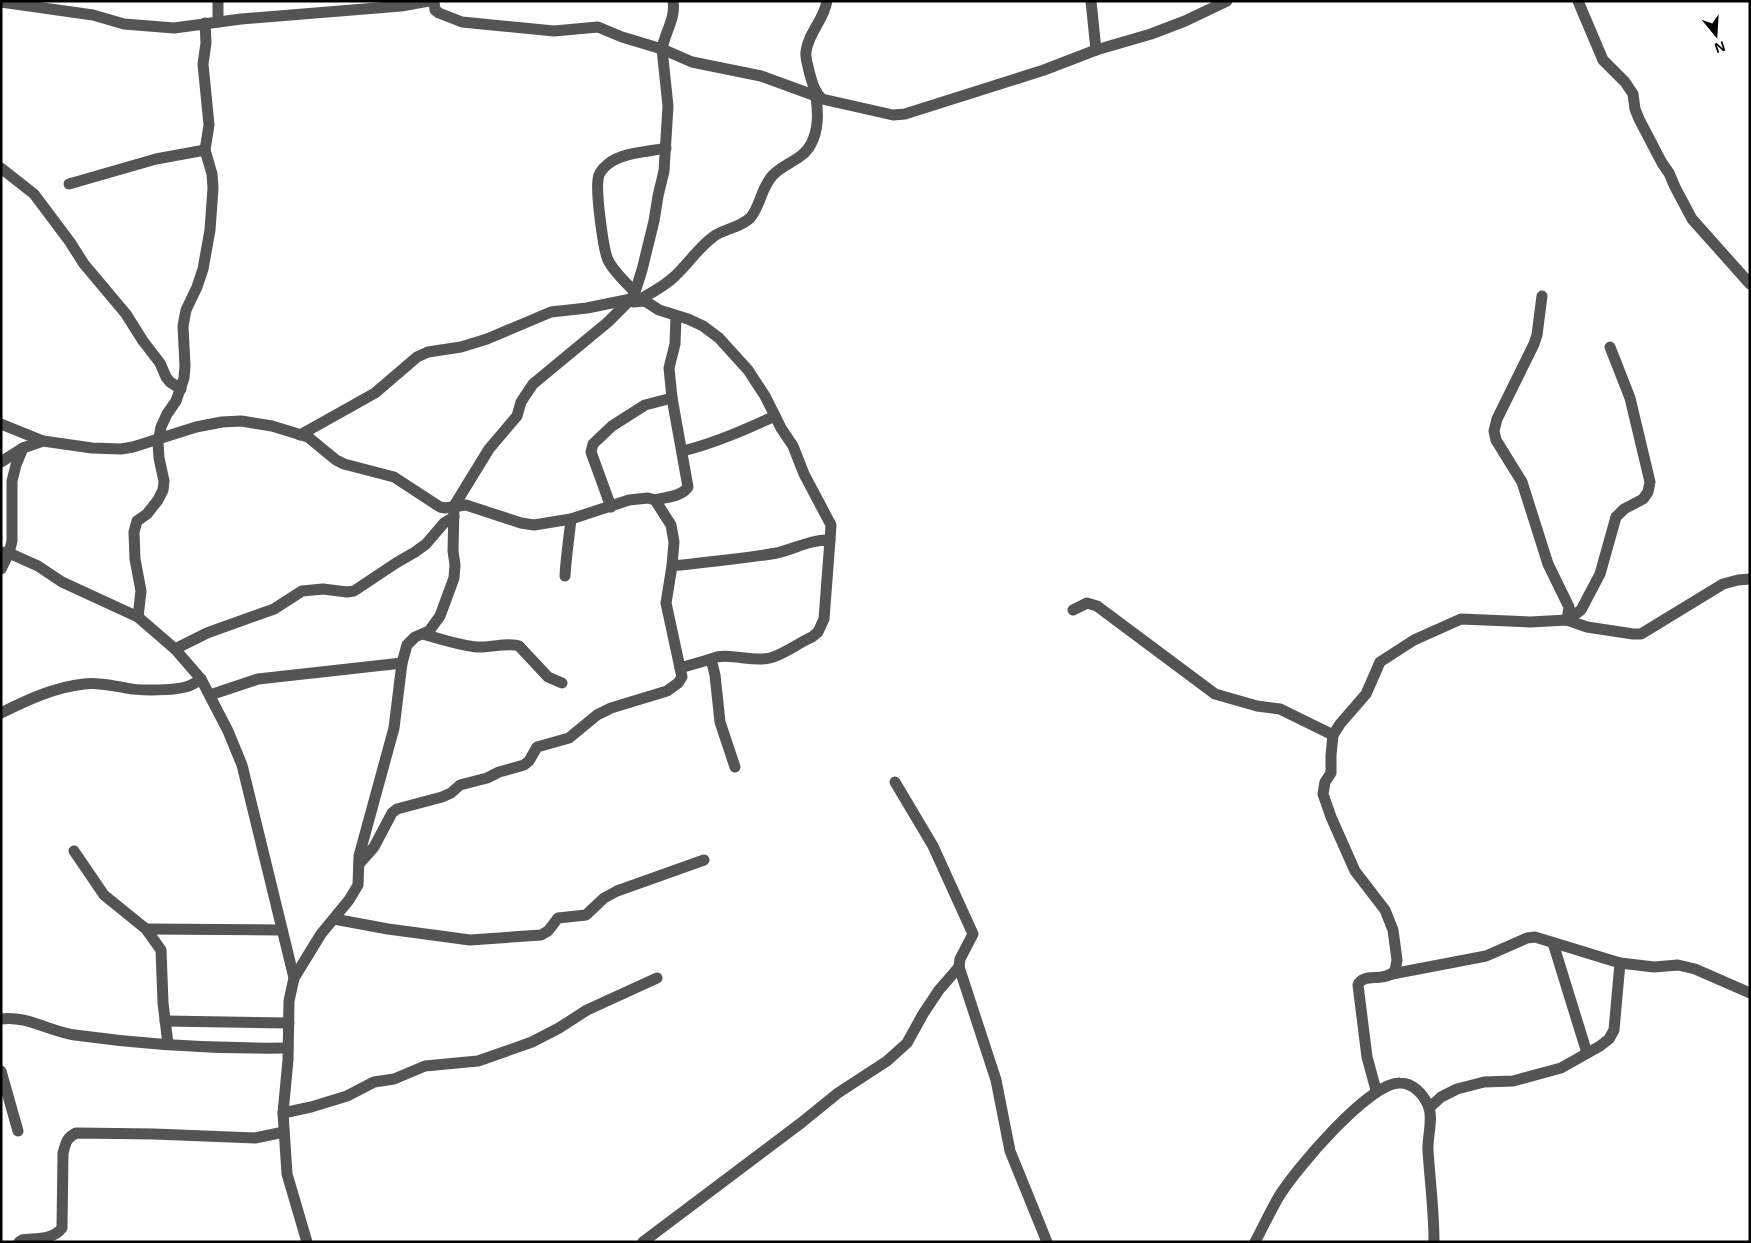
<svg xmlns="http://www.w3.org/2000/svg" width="1751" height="1243" font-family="Arial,sans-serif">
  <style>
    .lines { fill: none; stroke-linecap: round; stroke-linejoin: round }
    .minor { stroke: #545454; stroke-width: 11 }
  </style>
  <rect width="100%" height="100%" fill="#fff"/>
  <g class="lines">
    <g class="minor">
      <polyline points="218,1 218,22"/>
      <polyline points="434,1 435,10 439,13 462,22 554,31 598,27 622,37 662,49 692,62 761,76 816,96 817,95"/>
      <path d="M827,1C824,20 808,33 806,52C805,58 808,65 809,71C812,82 814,91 822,99L893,115L905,114L1044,70L1096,50L1151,34L1185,21L1227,1"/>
      <polyline points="1091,1 1096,50"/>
      <polyline points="1578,1 1603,60 1625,82 1633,94 1635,109 1639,119 1662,163 1669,173 1675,187 1692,219 1750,284"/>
      <polyline points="1,2 93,15 124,24 174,28 241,19 401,6 429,1"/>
      <polyline points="1,168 34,194 70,242 84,264 126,314 143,341 160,363 166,377 170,382 181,389"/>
      <polyline points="69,184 156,159 205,150"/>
      <path d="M635,292C626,283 614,272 608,260C603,249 596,193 598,180C598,174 603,168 608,164C623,152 648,152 666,148"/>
      <polyline points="1542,296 1537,335 1534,344 1497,419 1494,431 1496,440 1522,482 1548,564 1569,607 1567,620"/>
      <polyline points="645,301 659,310 688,319 703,326 719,338 748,370 765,396 781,428 793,446 804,474 831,525 830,540"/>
      <polyline points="1,424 43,441"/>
      <path d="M300,435L375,393L417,357L428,352L461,347L487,339L551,312L587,308L631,299L633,302L645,301L644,297C655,291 666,285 675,276C688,264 698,248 713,237C723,229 740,228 750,218C760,208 761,187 773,175C784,163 803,160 811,144C819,129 818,112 816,96"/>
      <path d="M683,451C715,443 744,430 775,416"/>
      <polyline points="1,462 23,448 43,441 92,448 121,449 133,447 196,427 222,422 241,421 272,426 308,437 336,460 344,464 394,477 440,507 445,508 466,505 521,523 534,525 571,519 629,500 648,498 655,500 671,525 674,542 672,566 666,603 682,677 678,683 667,691 611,708 597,715 569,738 537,747 529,761 524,765 499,772 487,778 460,785 451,793 442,797 397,809 392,813 374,847 359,864"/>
      <path d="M655,500C666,497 681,497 688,487L672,398L669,368L675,344L676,316"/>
      <polyline points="611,507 591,452 593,444 612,426 645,405 672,398"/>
      <polyline points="1,552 9,553 38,566 62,582 138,617 175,649 201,679 228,731 242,765 294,978 289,1001 288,1060 283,1113 287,1174 307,1242"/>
      <path d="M672,566C707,562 742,559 777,553C794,549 812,539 830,540L824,619L818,632L812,637C798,643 785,654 770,658C752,663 727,651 711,659L715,675L720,722L735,767"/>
      <polyline points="1,569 9,553 12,541 12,481 16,465 23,448"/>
      <path d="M565,576C566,557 569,538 571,519"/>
      <polyline points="1073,610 1087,603 1097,606 1215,694 1257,706 1280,709 1333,735"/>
      <polyline points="138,617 141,591 135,559 134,532 137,521 147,514 158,500 163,490 164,481 159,458 158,443 161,427 167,414 176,401 184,378 185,366 183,326 186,310 197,287 203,269 210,230 213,188 212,174 205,150 209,125 203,64 206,43 205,23"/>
      <polyline points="1567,620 1581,610 1600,574 1616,517 1624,509 1643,499 1648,492 1650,482 1630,398 1610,347"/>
      <path d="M423,634C440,639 458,645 476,647C489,648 509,642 519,646L548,677L562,683"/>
      <polyline points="175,649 207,633 274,609 302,591 323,589 347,592 354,591 396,563 415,552 426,544 444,523 454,517"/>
      <polyline points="680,668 711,659"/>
      <polyline points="210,695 258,679 402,663"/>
      <path d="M1,713C27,700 55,687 84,684C99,682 112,686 126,688C139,691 180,691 191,685C194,684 198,681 201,679"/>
      <polyline points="895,782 933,846 973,934 960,959 959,967 996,1080 1010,1151 1047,1242"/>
      <polyline points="74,851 104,895 146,929 161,950 163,1003 168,1044"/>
      <polyline points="334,919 388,929 470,940 541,935 548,931 558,918 586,915 604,898 617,891 704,860"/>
      <polyline points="146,929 282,930"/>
      <polyline points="1553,943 1587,1053"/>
      <polyline points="1392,974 1486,956 1527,938 1535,937 1620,963 1654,967 1678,965 1695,969 1750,993"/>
      <path d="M294,978L321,934L349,900L358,885L359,856L394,728L402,663L407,645L415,637L429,631L440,616L454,578L455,565L453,551L454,506L489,449L517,416L521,402L533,384L608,322L631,299L635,292L642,270L654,221L658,196L664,171L668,106L662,49C665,32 676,18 673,1"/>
      <path d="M1,1019C26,1015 51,1032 75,1035C146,1045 217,1049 288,1048"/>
      <polyline points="165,1021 289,1023"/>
      <polyline points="1,1071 18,1131"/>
      <path d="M1376,1090L1367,1057L1358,985C1363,972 1383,983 1395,971L1397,960L1393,930L1385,910L1355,871L1331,817L1323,794L1325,782L1331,773V755L1333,735L1340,724L1366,694L1380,662L1414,640L1461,619L1530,622L1567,620L1587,627L1633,634H1641L1723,584L1738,580L1750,579"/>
      <polyline points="1429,1108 1441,1097 1457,1089 1484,1082 1513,1081 1561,1068 1600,1046 1609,1039 1614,1030 1620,963"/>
      <polyline points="283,1113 311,1107 347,1096 374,1082 394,1079 425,1066 478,1061 501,1053 532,1042 559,1028 587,1010 657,978"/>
      <path d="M19,1242L22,1240C36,1238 53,1240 62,1228L63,1153C66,1143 66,1138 76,1133L154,1134L255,1138L284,1132"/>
      <polyline points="643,1242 801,1123 838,1093 887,1061 907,1043 923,1014 939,990 959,967"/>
      <path d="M1255,1242C1263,1227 1270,1212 1278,1198C1294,1171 1369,1082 1400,1083C1413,1083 1423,1094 1428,1105C1434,1118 1427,1137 1428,1151C1430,1181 1434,1211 1434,1242"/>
    </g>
  </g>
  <rect width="1751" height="1243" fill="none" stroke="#000000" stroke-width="5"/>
  <g transform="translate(1716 35) rotate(162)" stroke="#ffffff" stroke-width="4" paint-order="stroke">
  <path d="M0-4L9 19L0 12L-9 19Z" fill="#000000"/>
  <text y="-8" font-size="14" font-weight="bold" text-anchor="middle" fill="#000000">N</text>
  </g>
</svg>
